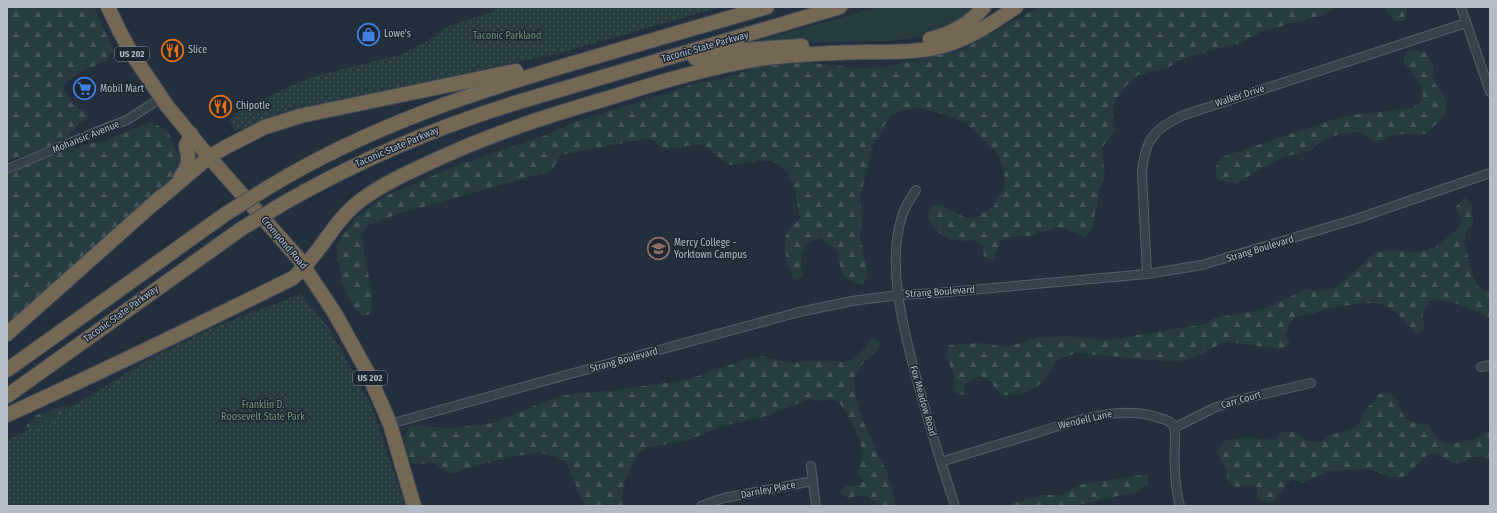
<svg xmlns="http://www.w3.org/2000/svg" width="1497" height="513" font-family="'Fira Sans Condensed',sans-serif">
  <style>
    .green { fill: #263c3f }
    .forest { fill: url(#forest-firs) }
    .park { fill: url(#park-dots) }
    .lines { fill: none; stroke-linecap: round; stroke-linejoin: round }
    .street-casing { stroke: #565f6c; stroke-width: 10 }
    .highway-casing { stroke: #434c59; stroke-width: 16 }
    .street { stroke: #38414e; stroke-width: 8 }
    .highway { stroke: #746855; stroke-width: 14 }
    .highway-bridge-casing { stroke: #434c59; stroke-width: 16; stroke-linecap: butt }
    .highway-bridge { stroke: #746855; stroke-width: 14 }
    .labels { text-anchor: middle; dominant-baseline: central; stroke-width: 3; stroke-linejoin: round; paint-order: stroke }
    .shield { fill: #1d2633; stroke: #878f9c; stroke-width: 1 }
    .shield-label { font-size: 9px; font-weight: bold; fill: #b4bcc9 }
    .poi-label { font-size: 10px; fill: #b4bcc9; stroke: #1d2633; text-anchor: start }
    .park-label { font-size: 10px; fill: #6b9a76; stroke: #1d2633 }
    .street-label { font-size: 10px; fill: #b4bcc9; stroke: #1d2633 }
  </style>
  <defs>
    <pattern id="forest-firs" width="22" height="20" patternUnits="userSpaceOnUse"><rect width="22" height="20" fill="#263c3f"/><path d="M5 1l3.5 6h-7zM16 11l3.5 6h-7z" fill="#435659"/></pattern>
    <pattern id="park-dots" width="8" height="8" patternUnits="userSpaceOnUse"><rect width="8" height="8" fill="#263c3f"/><path d="M2 2h.1M6 6h.1" fill="none" stroke="#435659" stroke-width="1.8" stroke-linecap="round"/></pattern>
  </defs>
  <rect width="100%" height="100%" fill="#242f3e"/>
  <polygon class="green" points="879,7 977,7 955,27 932,35 889,41 829,42 756,46 754,42"/>
  <g class="forest">
    <path d="M7,7H94L114,51L106,61L79,72L68,81L64,87C70,104 73,106 88,113L87,120L80,123L64,141L7,161Z"/>
    <path d="M1039,7H1339L1322,15L1260,32L1243,42L1184,58L1167,68L1138,75L1130,81L1117,98L1113,109L1115,130L1102,148L1105,178L1100,188L1092,229L1085,238L1068,229L1058,227L1030,236L1009,237L1000,241L993,261L984,256L983,246C970,236 969,243 955,240C942,237 932,229 927,216L930,208L939,204L966,218H976L993,207L1003,190L1005,181L1004,172L997,153L967,124L949,116L920,108L898,111L890,116L873,145L860,197L862,217L860,237L868,276L862,284C840,281 841,270 838,251L821,238C797,244 800,256 803,277L794,279C789,269 781,244 787,233C790,227 796,223 800,218C795,192 794,158 760,161C750,162 738,166 729,164C717,161 712,145 699,145C676,144 672,158 650,138L561,155L551,171L397,214L367,226L362,235L363,245L372,294L371,314L362,316L355,309L342,283L337,253L338,243L342,235L360,214L383,197L456,166L549,134L576,121L672,92L692,84L730,76L766,65L796,61L857,68L887,67L963,49Z"/>
    <polygon points="1386,7 1406,7 1407,11 1404,21 1395,21 1388,14"/>
    <path d="M1415,50L1426,52L1432,64L1435,83L1446,100V111L1441,119L1426,134H1395L1377,142L1360,132L1339,134L1320,142L1312,150L1283,157L1236,183L1217,180C1214,169 1215,163 1225,156L1344,116L1412,108C1414,106 1418,105 1420,103C1430,90 1410,71 1403,61L1406,52Z"/>
    <polygon points="150,122 167,130 182,163 180,172 90,255 7,324 7,172 55,152 107,140"/>
    <path d="M1464,197L1472,205L1473,224L1466,231L1464,241L1476,285L1484,291L1490,290V318C1471,309 1451,298 1430,301C1422,310 1421,316 1425,328L1417,333C1410,327 1395,310 1387,306C1368,296 1314,313 1293,318L1286,335L1290,344L1282,349L1229,342L1220,344L1193,358L1175,362L1075,353L1058,360L1040,384L1024,394L1004,395L996,390L991,381L981,376L964,384L965,394L955,395L954,375L946,355L949,345L978,343L1007,347L1036,338L1065,336L1107,340L1206,324L1215,318L1261,310L1307,289L1317,291L1336,288L1374,253L1393,250L1414,252L1434,248L1458,230L1462,221L1455,208Z"/>
    <path d="M873,339L882,344C874,355 862,361 856,373C847,396 876,449 886,471C891,482 893,494 895,506H878C872,494 860,495 848,498L839,493L846,486H855L864,481L858,473C860,467 862,460 862,454C862,437 848,417 839,402L830,399L820,401L810,399L763,417L723,426L686,441L650,447L641,452L635,460L626,478L623,488L622,506H584L570,470L565,461L546,454L536,452L498,460L449,474L433,463L413,464L407,456L403,437L410,426L453,428L492,423L559,396L579,393L608,391L686,380L744,360L762,356L792,363L821,360L842,362L851,359L860,353Z"/>
    <path d="M1389,392L1397,398C1404,422 1405,421 1430,425C1435,442 1443,446 1461,442C1475,439 1478,438 1490,429V459L1481,457H1472L1463,462L1453,463L1436,453L1427,455L1405,476L1396,478L1367,469L1328,471L1302,483L1292,479L1285,486L1274,502L1265,503L1257,497V487L1248,485L1237,487L1227,483V472L1217,451L1225,441L1244,437L1275,440L1282,432H1293L1310,442H1320L1328,436L1357,427L1365,409L1373,403L1379,394Z"/>
    <polygon points="63,406 88,408 37,440 26,426 37,415"/>
    <polygon points="1148,474 1148,484 1140,491 1073,506 1004,506 1042,495 1062,495 1078,485"/>
  </g>
  <g class="park">
    <polygon points="496,7 721,7 560,53 279,113 235,131 230,121 236,113 301,81 319,75 403,54 429,40 446,27 492,12"/>
    <polygon points="301,294 331,331 372,407 405,506 7,506 7,440 62,413 151,358 214,327"/>
  </g>
  <g class="lines">
    <defs>
      <g id="street">
        <polyline points="1461,7 1490,92"/>
        <polyline points="7,169 93,133 127,120 161,98"/>
        <path d="M916,190C911,198 905,206 902,216C887,263 902,323 914,369C926,415 940,460 955,506"/>
        <path d="M1147,274L1142,173C1145,140 1153,129 1184,115L1466,23"/>
        <polyline points="1481,367 1490,365"/>
        <polyline points="390,424 548,380 799,312 852,301 898,295 937,293 1147,274 1202,265 1356,219 1490,173"/>
        <polyline points="1174,428 1214,408 1238,400 1311,383"/>
        <path d="M941,462C969,453 997,445 1026,436C1066,424 1118,403 1159,418C1164,419 1170,421 1173,425C1176,429 1175,437 1175,442C1174,464 1174,485 1180,506"/>
        <polyline points="811,466 816,506"/>
        <polyline points="701,506 724,498 813,481"/>
      </g>
      <g id="highway">
        <polyline points="108,7 120,32 132,54 167,106 209,157 299,259 334,312 368,373 390,424 414,506"/>
        <path d="M930,39C951,34 970,23 984,7"/>
        <polyline points="695,58 739,50 802,46"/>
        <polyline points="180,178 185,171 188,163 188,155 186,146 191,134"/>
        <path d="M269,187C371,125 477,91 591,58C650,41 708,24 767,7"/>
        <polyline points="156,202 209,157 224,148 265,127 300,116 516,71"/>
        <path d="M284,203C357,161 434,128 515,103L840,7"/>
        <polyline points="7,334 162,196"/>
        <polyline points="7,370 227,213"/>
        <polyline points="7,396 241,229"/>
        <path d="M7,415C103,371 198,325 293,278C320,255 332,222 361,200C383,184 407,173 431,162C490,134 550,115 612,97C660,82 709,67 759,59C793,54 828,53 863,52C890,52 919,53 946,45C972,37 994,22 1016,7"/>
      </g>
    </defs>
    <use href="#street" class="street-casing"/>
    <use href="#highway" class="highway-casing"/>
    <use href="#street" class="street"/>
    <use href="#highway" class="highway"/>
    <defs>
      <g id="highway-bridge">
        <polyline points="227,213 269,187"/>
        <polyline points="241,229 284,203"/>
      </g>
    </defs>
    <use href="#highway-bridge" class="highway-bridge-casing"/>
    <use href="#highway-bridge" class="highway-bridge"/>
  </g>
  <defs>
    <symbol id="shop-ring" viewBox="-11 -11 22 22"><circle r="9.5" fill="#1d2633" stroke="#3f7fe0" stroke-width="1.5"/><path d="M-5-2.5h2.3a2.7 3.5 0 0 1 5.4 0H5L5.5 6h-11ZM-1.5-2.5h3a1.5 2.3 0 0 0-3 0Z" fill="#3f7fe0"/></symbol>
    <symbol id="restaurant-ring" viewBox="-11 -11 22 22"><circle r="9.5" fill="#1d2633" stroke="#e8710a" stroke-width="1.5"/><path d="M-5-6h1v4h1v-4h1v4h1v-4h1v5L-1.5 .5V6h-2V.5L-5-1ZM5-6V6H3V1.5H1.5Q1.5-4 5-6Z" fill="#e8710a"/></symbol>
    <symbol id="supermarket-ring" viewBox="-11 -11 22 22"><circle r="9.5" fill="#1d2633" stroke="#3f7fe0" stroke-width="1.5"/><path d="M-6-5.5h2.5l.6 2H6L4.5 2H-2.5L-4.4-4H-6ZM-1.5 3.2a1.3 1.3 0 1 0 .1 0ZM3 3.2a1.3 1.3 0 1 0 .1 0Z" fill="#3f7fe0"/></symbol>
    <symbol id="school-ring" viewBox="-11 -11 22 22"><circle r="9.5" fill="#1d2633" stroke="#8d6e63" stroke-width="1.5"/><path d="M0-5L7-2L0 1L-7-2ZM-4 1L0 2.5L4 1V4Q0 6-4 4Z" fill="#8d6e63"/></symbol>
  </defs>
  <g fill-rule="evenodd">
    <use href="#shop-ring" x="356" y="22" width="25" height="25"/>
    <use href="#restaurant-ring" x="160" y="38" width="25" height="25"/>
    <use href="#supermarket-ring" x="72" y="76" width="25" height="25"/>
    <use href="#restaurant-ring" x="208" y="94" width="25" height="25"/>
    <use href="#school-ring" x="646" y="236" width="25" height="25"/>
  </g>
  <g class="labels">
    <g class="shield">
      <rect x="115" y="47" width="34" height="14" rx="3"/>
      <rect x="353" y="371" width="34" height="14" rx="3"/>
    </g>
    <g class="shield-label">
      <text x="132" y="54">US 202</text>
      <text x="370" y="378">US 202</text>
    </g>
    <g class="poi-label">
      <text x="384" y="34">Lowe's</text>
      <text x="188" y="50">Slice</text>
      <text x="100" y="89">Mobil Mart</text>
      <text x="236" y="106">Chipotle</text>
      <text x="674" y="243">Mercy College -<tspan x="674" dy="12">Yorktown Campus</tspan></text>
    </g>
    <g class="park-label">
      <text x="507" y="36">Taconic Parkland</text>
      <text x="263" y="405">Franklin D.<tspan x="263" dy="12">Roosevelt State Park</tspan></text>
    </g>
    <g class="street-label">
      <text transform="translate(705 47) rotate(-16)">Taconic State Parkway</text>
      <text transform="translate(1240 96) rotate(-18)">Walker Drive</text>
      <text transform="translate(86 137) rotate(-22)">Mohansic Avenue</text>
      <text transform="translate(397 147) rotate(-23)">Taconic State Parkway</text>
      <text transform="translate(284 243) rotate(50)">Crompond Road</text>
      <text transform="translate(1260 249) rotate(-17)">Strang Boulevard</text>
      <text transform="translate(940 292) rotate(-4)">Strang Boulevard</text>
      <text transform="translate(121 314) rotate(-36)">Taconic State Parkway</text>
      <text transform="translate(624 360) rotate(-15)">Strang Boulevard</text>
      <text transform="translate(1241 400) rotate(-16)">Carr Court</text>
      <text transform="translate(923 401) rotate(74)">Fox Meadow Road</text>
      <text transform="translate(1085 420) rotate(-13)">Wendell Lane</text>
      <text transform="translate(768 490) rotate(-11)">Darnley Place</text>
    </g>
  </g>
  <rect width="1497" height="513" fill="none" stroke="#b4bcc9" stroke-width="16"/>
</svg>
